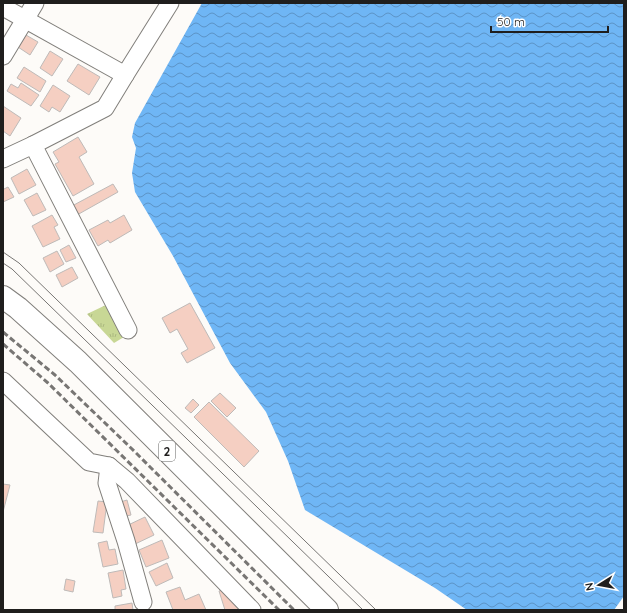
<svg xmlns="http://www.w3.org/2000/svg" width="627" height="613" font-family="Quicksand,sans-serif">
  <style>
    .park { fill: url(#park-tufts) }
    .water { fill: url(#water-waves) }
    .pier { fill: #fdfbf8 }
    .building { fill: #f5cfc2; stroke: #bebab8 }
    .lines { fill: none; stroke-linecap: round; stroke-linejoin: round }
    .minor-casing { stroke: #817f7b; stroke-width: 19 }
    .trunk-casing { stroke: #817f7b; stroke-width: 24 }
    .minor { stroke: #fff; stroke-width: 17 }
    .trunk { stroke: #fff; stroke-width: 22 }
    .tram { stroke: #787674; stroke-width: 1 }
    .rail { stroke: #787674; stroke-width: 3; stroke-dasharray: 6 3; stroke-linecap: butt }
    .labels { text-anchor: middle; dominant-baseline: central; stroke-width: 4; stroke-linejoin: round; paint-order: stroke }
    .shield { fill: #fff; stroke: #626261; stroke-width: 1 }
    .shield-label { font-size: 12px; font-weight: bold; fill: #1f1e1d }
  </style>
  <defs>
    <pattern id="park-tufts" width="24" height="20" patternUnits="userSpaceOnUse"><rect width="24" height="20" fill="#c8d795"/><path d="M3 7l-1-3M5 7V3M7 7l1-3M15 17l-1-3M17 17v-4M19 17l1-3" fill="none" stroke="#abb880"/></pattern>
    <pattern id="water-waves" width="16" height="10" patternUnits="userSpaceOnUse"><rect width="16" height="10" fill="#6fb6f5"/><path d="M0 5q4-4 8 0t8 0" fill="none" stroke="#5b93c6"/></pattern>
  </defs>
  <rect width="100%" height="100%" fill="#fdfbf8"/>
  <polygon class="park" points="108,304 124,337 114,343 87,314"/>
  <polygon class="water" points="202,3 624,3 624,610 467,610 435,588 305,510 288,461 266,412 230,363 173,256 135,192 132,173 136,148 132,137 135,123"/>
  <polygon class="pier" points="624,596 624,610 614,610"/>
  <g class="building">
    <polygon points="26,35 38,42 30,55 18,47"/>
    <polygon points="50,51 63,59 52,76 40,68"/>
    <polygon points="78,64 100,77 89,95 67,81"/>
    <polygon points="24,67 46,81 40,92 17,78"/>
    <polygon points="21,83 39,95 31,106 7,91 11,84 18,88"/>
    <polygon points="53,85 70,96 60,112 52,107 49,112 40,106"/>
    <polygon points="3,106 21,118 10,136 3,131"/>
    <polygon points="78,137 87,152 79,157 94,184 73,196 55,164 59,162 53,152"/>
    <polygon points="27,169 36,185 19,194 11,178"/>
    <polygon points="113,184 118,192 77,215 72,206"/>
    <polygon points="8,187 14,197 3,202 3,188 4,189"/>
    <polygon points="37,193 46,210 33,216 24,200"/>
    <polygon points="52,215 58,225 54,227 60,239 43,247 32,226"/>
    <polygon points="124,215 132,230 110,243 108,240 98,246 89,230 108,220 110,223"/>
    <polygon points="69,245 76,258 66,262 60,250"/>
    <polygon points="57,251 64,264 50,272 43,258"/>
    <polygon points="72,267 78,278 62,287 56,275"/>
    <polygon points="190,303 215,348 187,363 181,353 188,349 177,329 170,333 162,318"/>
    <polygon points="220,393 236,408 227,417 211,401"/>
    <polygon points="193,399 199,405 191,413 185,408"/>
    <polygon points="209,402 259,451 244,467 194,417"/>
    <polygon points="3,484 10,485 3,512"/>
    <polygon points="127,500 131,515 122,517 117,503"/>
    <polygon points="98,501 107,502 103,533 93,532"/>
    <polygon points="145,517 154,535 133,545 124,527"/>
    <polygon points="162,540 169,558 146,567 139,550"/>
    <polygon points="107,541 109,550 115,549 118,564 103,567 98,543"/>
    <polygon points="167,563 173,578 156,586 149,572"/>
    <polygon points="123,570 126,589 121,590 122,596 113,598 108,573"/>
    <polygon points="66,579 75,581 73,592 64,590"/>
    <polygon points="180,587 185,600 199,594 206,610 173,610 166,592"/>
    <polygon points="226,589 229,599 236,596 240,610 225,610 219,591"/>
    <polygon points="132,603 133,610 115,610 115,606"/>
  </g>
  <g class="lines">
    <defs>
      <g id="minor">
        <polyline points="3,7 125,75"/>
        <polyline points="3,56 35,3"/>
        <polyline points="33,145 128,330"/>
        <polyline points="3,159 33,145 105,108 125,75 170,3"/>
        <polyline points="3,381 89,462 109,466 127,481 252,610"/>
        <polyline points="109,466 107,483 126,541 143,602"/>
      </g>
      <polyline id="trunk" points="3,297 18,308 78,362 327,610"/>
    </defs>
    <use href="#minor" class="minor-casing"/>
    <use href="#trunk" class="trunk-casing"/>
    <use href="#minor" class="minor"/>
    <use href="#trunk" class="trunk"/>
    <g class="tram">
      <polyline points="3,252 19,263 376,610"/>
      <polyline points="3,263 12,269 363,610"/>
    </g>
    <g class="rail">
      <polyline points="3,332 55,375 131,448 294,610"/>
      <polyline points="3,344 48,383 279,610"/>
    </g>
  </g>
  <g class="labels">
    <rect class="shield" x="159" y="441" width="16" height="20" rx="3"/>
    <g class="shield-label">
      <text x="167" y="451">2</text>
    </g>
  </g>
  <rect width="627" height="613" fill="none" stroke="#1f1e1d" stroke-width="8"/>
  <g transform="translate(599 585) rotate(259)" stroke="#ffffff" stroke-width="3" paint-order="stroke">
  <path d="M0-3L7 15L0 10L-7 15Z" fill="#1f1e1d"/>
  <text y="-6" font-size="11" font-weight="bold" text-anchor="middle" fill="#1f1e1d">N</text>
  </g>
  <path d="M491 26v6h117v-6" fill="none" stroke="#1f1e1d" stroke-width="2"/>
  <text x="497" y="26" font-size="12" fill="#1f1e1d" stroke="#ffffff" stroke-width="3" paint-order="stroke">50 m</text>
</svg>
